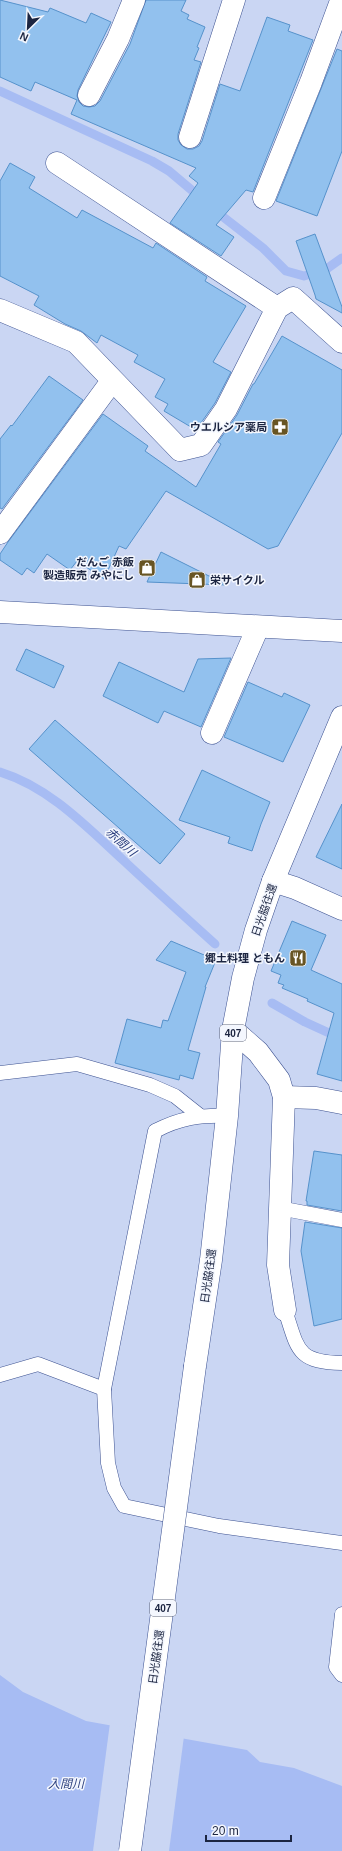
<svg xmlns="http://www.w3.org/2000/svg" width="342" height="1851" font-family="Arial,'Noto Sans JP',sans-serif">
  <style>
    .water { fill: #a7bcf3 }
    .pier { fill: #cad6f3 }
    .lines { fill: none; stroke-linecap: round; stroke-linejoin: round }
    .stream { stroke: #a7bcf3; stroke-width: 9 }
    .building { fill: #92c1ee; stroke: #5692cb }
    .service-casing { stroke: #3d5291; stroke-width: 15 }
    .minor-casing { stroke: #3d5291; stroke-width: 23 }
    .tertiary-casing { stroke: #3d5291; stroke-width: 23 }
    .trunk-casing { stroke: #3d5291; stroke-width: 23 }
    .service { stroke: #fff; stroke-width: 14 }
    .minor { stroke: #fff; stroke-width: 22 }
    .tertiary { stroke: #fff; stroke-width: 22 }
    .trunk { stroke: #fff; stroke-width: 22 }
    .trunk-bridge-casing { stroke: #3d5291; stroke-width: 23; stroke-linecap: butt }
    .trunk-bridge { stroke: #fff; stroke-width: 22 }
    .labels { text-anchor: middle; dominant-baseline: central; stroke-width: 3; stroke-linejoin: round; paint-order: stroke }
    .shield { fill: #f4f7fe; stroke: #5d647a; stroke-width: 1 }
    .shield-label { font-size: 10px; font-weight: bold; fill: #1c2541 }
    .poi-label { font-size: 11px; font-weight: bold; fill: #1c2541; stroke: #f4f7fe; text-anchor: end }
    .street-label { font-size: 11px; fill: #1c2541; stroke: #f4f7fe }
    .water-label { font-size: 12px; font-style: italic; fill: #2a3e7e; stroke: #f4f7fe }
  </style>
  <rect width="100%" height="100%" fill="#cad6f3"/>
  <polygon class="water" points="0,1675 23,1692 86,1721 247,1750 260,1762 294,1768 342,1786 342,1851 0,1851"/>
  <polygon class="pier" points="110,1723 184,1736 169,1851 93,1851"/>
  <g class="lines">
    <g class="stream">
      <polyline points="0,91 152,161 169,171 201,198"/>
      <polyline points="213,209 263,248 286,271 304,276 325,270 342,258"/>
      <path d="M0,772C49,787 86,826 123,860C153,888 184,916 215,944"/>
      <polyline points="272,1003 305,1022 342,1039"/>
    </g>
  </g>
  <g class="building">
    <polygon points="0,0 48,12 50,8 86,23 91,13 111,22 78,90 77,96 79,102 83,106 89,107 95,106 100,101 130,44 146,0 186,0 181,11 189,15 187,19 205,27 197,47 199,48 194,60 201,62 178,134 178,140 181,145 187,149 193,149 199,146 202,141 220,84 240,91 267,17 290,25 288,31 313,40 253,192 246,190 216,225 234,237 221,256 170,223 198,183 189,176 196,168 71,114 77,100 35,82 31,91 0,77"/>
    <polygon points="337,49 342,51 342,151 317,216 276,201"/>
    <polygon points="10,163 35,177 29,188 77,218 82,210 153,248 156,243 207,277 205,281 246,306 213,362 231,372 215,403 196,430 164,411 168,404 155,397 165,379 134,362 138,355 101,335 97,343 81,331 65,324 34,305 39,296 0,276 0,181"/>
    <polygon points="315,234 342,307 342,313 316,299 315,295 296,241"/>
    <polygon points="282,336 342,370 342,433 278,546 268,549 166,491 126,549 119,546 104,579 77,561 70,570 47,554 34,573 27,568 22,575 0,560 0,554 8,542 103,414 148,446 145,451 196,487 221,444 218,442 237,415 253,384 254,384"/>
    <polygon points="49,376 83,400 2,509 0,508 0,439 11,425 12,426"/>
    <polygon points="161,552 227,585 147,582"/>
    <polygon points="26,649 64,666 54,688 16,670"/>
    <polygon points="231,658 201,727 164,711 158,723 103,696 119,662 184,692 198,659"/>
    <polygon points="248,682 282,697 284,693 310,705 283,762 224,737"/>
    <polygon points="55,720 185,834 160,864 29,749"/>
    <polygon points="202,770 270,802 261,824 252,851 228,843 230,837 179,820"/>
    <polygon points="342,804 342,869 316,857"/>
    <polygon points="292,921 326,935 311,970 342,984 342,1081 317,1074 334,1013 307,1001 308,999 282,988 284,985 278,983 281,975 271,971"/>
    <polygon points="171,941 216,960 205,987 206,987 188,1050 200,1053 193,1079 180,1075 179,1080 115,1063 127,1019 161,1028 163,1020 168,1021 186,972 156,960"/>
    <polygon points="314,1151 342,1155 342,1211 307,1205 307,1201 306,1201"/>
    <polygon points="305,1222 342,1228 342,1319 314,1326 301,1251"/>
  </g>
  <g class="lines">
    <defs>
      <g id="service">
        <polyline points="0,1073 77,1064 150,1085 175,1096 199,1115"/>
        <path d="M227,1116C200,1115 180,1118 155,1131L104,1389L108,1463L114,1488L124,1506L219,1526L342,1543"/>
        <polyline points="279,1208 342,1220"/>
        <path d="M285,1310C298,1349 296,1362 342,1363"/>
        <polyline points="0,1375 38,1364 104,1389"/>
        <polyline points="342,1614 336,1667 342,1675"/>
      </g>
      <g id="minor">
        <polyline points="89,95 118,39 134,0"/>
        <polyline points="190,137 234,0"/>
        <polyline points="57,163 277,308"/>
        <polyline points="264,198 311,82 341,1"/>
        <polyline points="0,310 76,342 180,450 201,445 226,409 277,308 293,298 342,342"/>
        <polyline points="0,533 112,381"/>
        <polyline points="212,733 258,627"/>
        <polyline points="273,881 295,888 342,909"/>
        <polyline points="233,1030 258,1052 279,1080 284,1097 278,1265 285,1310"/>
        <polyline points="284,1097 316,1098 342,1103"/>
      </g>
      <polyline id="tertiary" points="0,612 342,631"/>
      <polyline id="trunk" points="195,1366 211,1260 227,1116 233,1030 243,978 256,930 273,881 342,717"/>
    </defs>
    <use href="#service" class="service-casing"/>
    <use href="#minor" class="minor-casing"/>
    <use href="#tertiary" class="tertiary-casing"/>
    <use href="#trunk" class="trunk-casing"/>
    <use href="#service" class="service"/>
    <use href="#minor" class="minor"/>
    <use href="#tertiary" class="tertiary"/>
    <use href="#trunk" class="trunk"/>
    <defs>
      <polyline id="trunk-bridge" points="130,1851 195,1366"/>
    </defs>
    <use href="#trunk-bridge" class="trunk-bridge-casing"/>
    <use href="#trunk-bridge" class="trunk-bridge"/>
  </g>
  <defs>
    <symbol id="pharmacy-square" viewBox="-11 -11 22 22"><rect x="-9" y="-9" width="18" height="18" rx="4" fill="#685523" stroke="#f4f7fe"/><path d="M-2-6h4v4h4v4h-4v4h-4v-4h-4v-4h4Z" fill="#fff"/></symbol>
    <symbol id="shop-square" viewBox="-11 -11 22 22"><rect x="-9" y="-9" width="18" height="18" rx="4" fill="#685523" stroke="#f4f7fe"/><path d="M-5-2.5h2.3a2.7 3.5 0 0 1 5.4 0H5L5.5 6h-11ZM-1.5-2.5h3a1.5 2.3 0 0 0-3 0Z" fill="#fff"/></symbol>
    <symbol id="restaurant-square" viewBox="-11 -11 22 22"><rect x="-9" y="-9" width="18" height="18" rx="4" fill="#685523" stroke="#f4f7fe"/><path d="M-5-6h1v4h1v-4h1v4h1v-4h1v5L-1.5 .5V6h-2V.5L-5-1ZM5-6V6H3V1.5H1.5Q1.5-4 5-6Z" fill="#fff"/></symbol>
  </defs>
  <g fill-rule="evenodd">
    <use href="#pharmacy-square" x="270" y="417" width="20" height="20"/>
    <use href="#shop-square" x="137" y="558" width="20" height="20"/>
    <use href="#shop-square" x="187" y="570" width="20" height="20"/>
    <use href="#restaurant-square" x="288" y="948" width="20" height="20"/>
  </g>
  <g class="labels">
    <g class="shield">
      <rect x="220" y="1025" width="26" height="16" rx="3"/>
      <rect x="150" y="1600" width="26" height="16" rx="3"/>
    </g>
    <g class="shield-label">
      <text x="233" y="1033">407</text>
      <text x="163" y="1608">407</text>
    </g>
    <g class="poi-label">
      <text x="267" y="427">ウエルシア薬局</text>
      <text x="134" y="562">だんご 赤飯<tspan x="134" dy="13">製造販売 みやにし</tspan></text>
      <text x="210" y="580" text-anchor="start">栄サイクル</text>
      <text x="285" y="958">郷土料理 ともん</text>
    </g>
    <g class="street-label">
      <text transform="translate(264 910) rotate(-71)">日光脇往還</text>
      <text transform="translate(208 1276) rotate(-82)">日光脇往還</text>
      <text transform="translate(156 1657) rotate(-82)">日光脇往還</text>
    </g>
    <g class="water-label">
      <text transform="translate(121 842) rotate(42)">赤間川</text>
      <text x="66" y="1784">入間川</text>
    </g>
  </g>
  <g transform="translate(28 28) rotate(204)" stroke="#f4f7fe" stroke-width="3" paint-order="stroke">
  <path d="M0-3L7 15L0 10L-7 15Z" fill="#1c2541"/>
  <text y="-6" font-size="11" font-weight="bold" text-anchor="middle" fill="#1c2541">N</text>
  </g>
  <path d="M206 1835v6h85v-6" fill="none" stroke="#1c2541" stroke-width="2"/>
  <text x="212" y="1835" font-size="12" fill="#1c2541" stroke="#f4f7fe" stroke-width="3" paint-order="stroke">20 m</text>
</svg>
